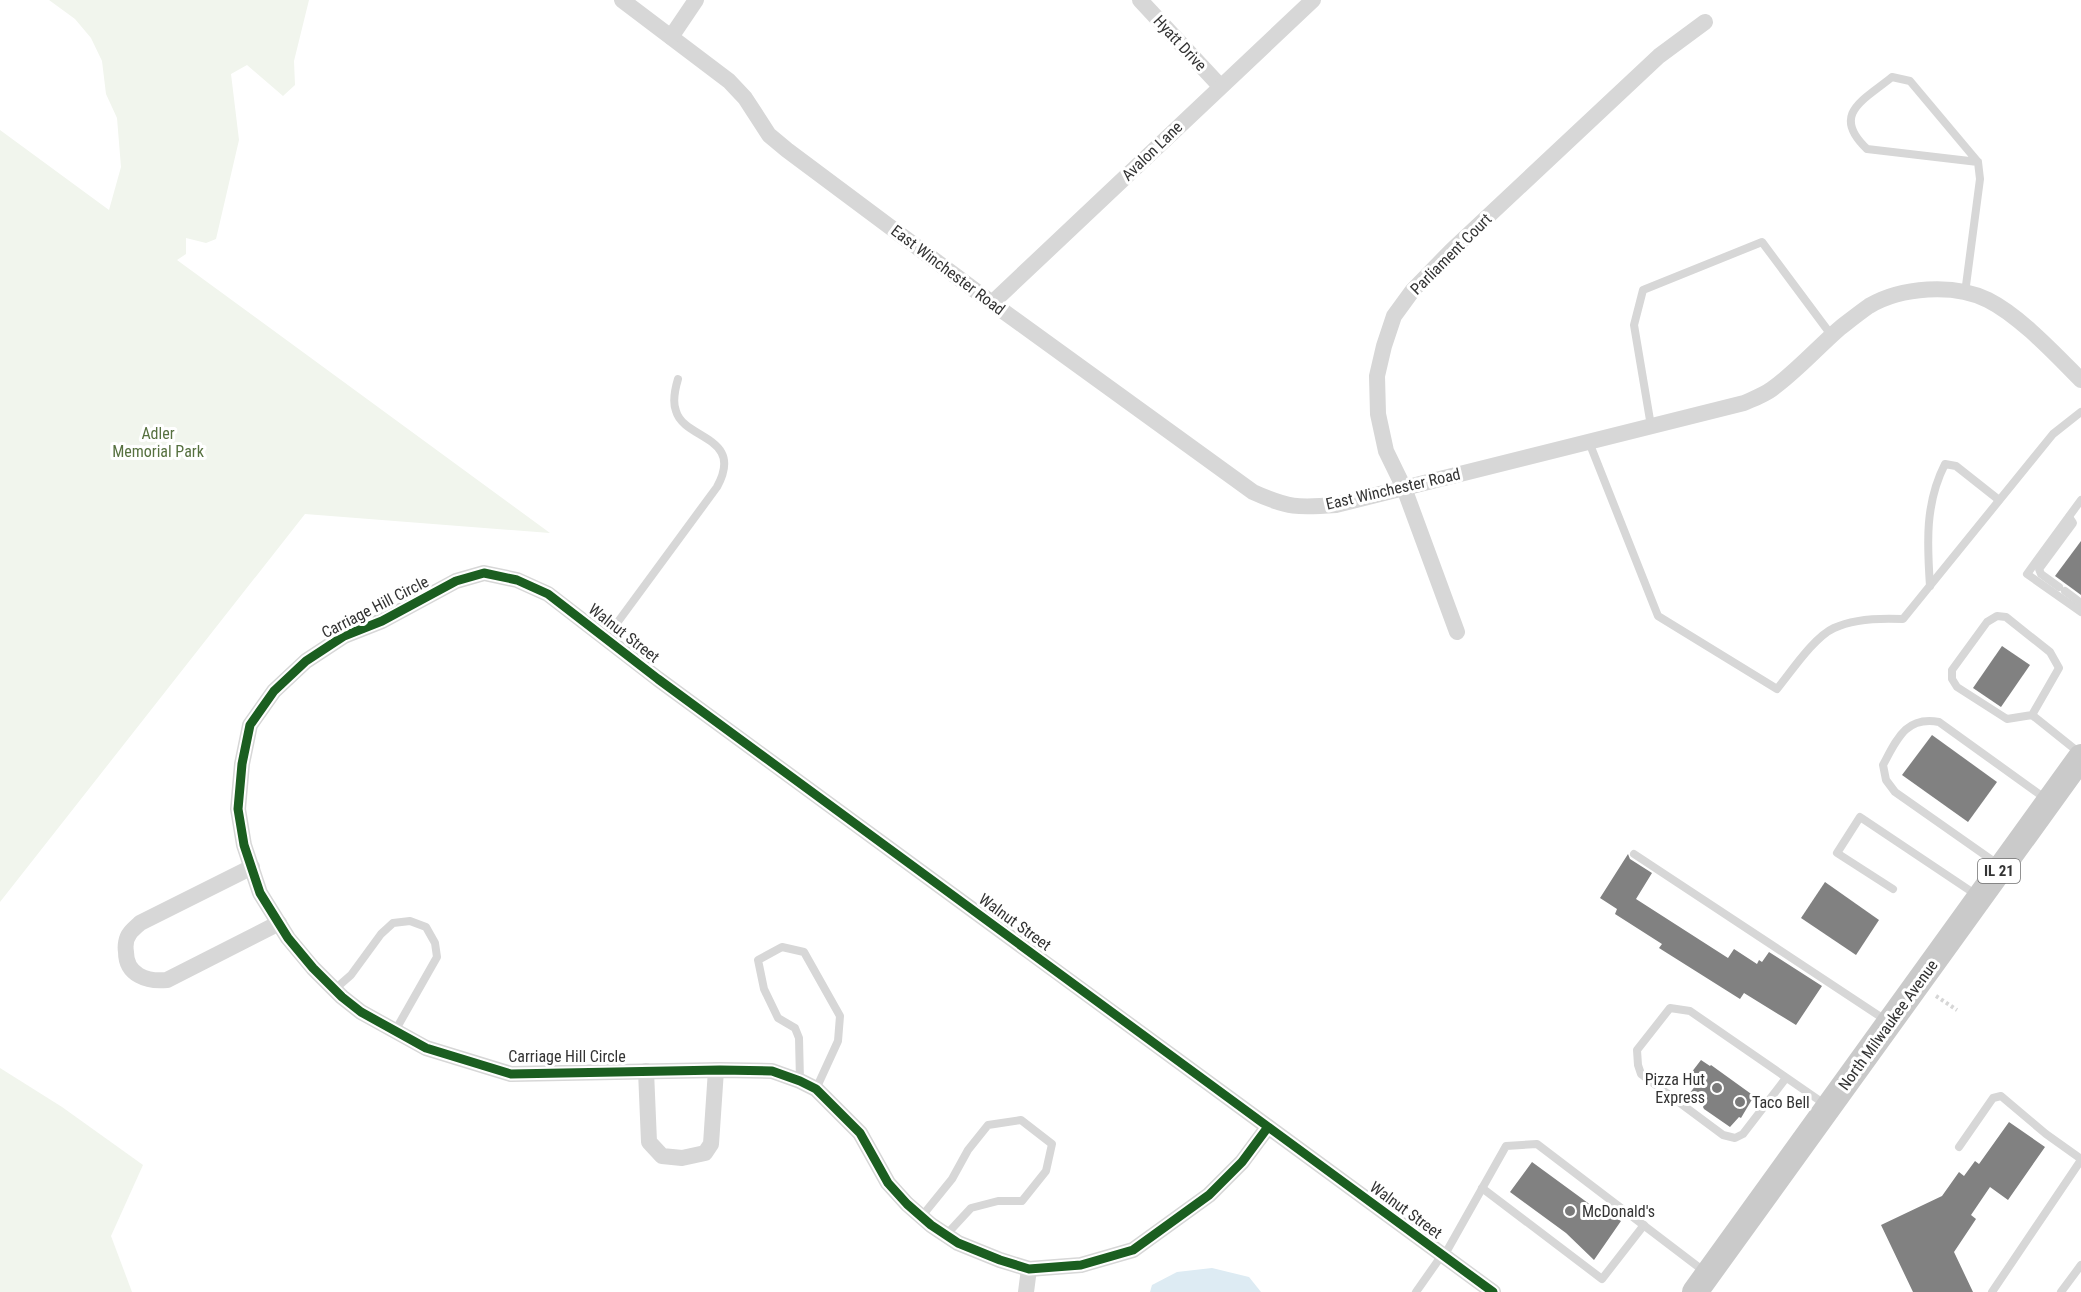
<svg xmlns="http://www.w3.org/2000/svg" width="2081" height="1292" font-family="'Roboto Condensed',sans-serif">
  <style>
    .green { fill: #f1f5ed }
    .water { fill: #ddebf3 }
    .building { fill: #818181 }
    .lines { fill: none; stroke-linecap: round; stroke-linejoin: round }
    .path { stroke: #d6d6d6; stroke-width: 4; stroke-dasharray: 3 3; stroke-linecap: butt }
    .lane { stroke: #d7d7d7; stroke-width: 8 }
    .street { stroke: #d7d7d7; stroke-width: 16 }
    .primary { stroke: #cacaca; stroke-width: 26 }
    .cycleway-casing { stroke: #fff; stroke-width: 13 }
    .cycleway { stroke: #1b5e20; stroke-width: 9 }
    .poi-dot { fill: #7a7a7a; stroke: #fff; stroke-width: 2 }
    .labels { text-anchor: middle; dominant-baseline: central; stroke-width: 6; stroke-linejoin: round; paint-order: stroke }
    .shield { fill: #fff; stroke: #707070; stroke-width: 1.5 }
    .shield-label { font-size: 15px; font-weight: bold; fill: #333 }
    .street-label { font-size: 16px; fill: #333; stroke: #fff }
    .park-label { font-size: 16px; fill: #56703f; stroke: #fff }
    .poi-label { font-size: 16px; fill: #333; stroke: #fff; text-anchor: start }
  </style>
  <rect width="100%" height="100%" fill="#fff"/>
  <g class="green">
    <polygon points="49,0 309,0 294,61 295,85 283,96 247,65 231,74 239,140 216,239 206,243 186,238 186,254 177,260 550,533 305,514 0,902 0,130 109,210 121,167 117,118 106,94 102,61 91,38 75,19"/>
    <polygon points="0,1068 62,1107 143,1165 111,1236 132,1292 0,1292"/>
  </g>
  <polygon class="water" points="1212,1268 1249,1277 1261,1292 1150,1292 1152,1285 1177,1272"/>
  <g class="building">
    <polygon points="2081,541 2081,595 2055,576"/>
    <polygon points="2002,646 2030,665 2001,707 1973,688"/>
    <polygon points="1932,735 1997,782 1968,822 1902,775"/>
    <polygon points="1628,854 1630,859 1652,873 1636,899 1728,958 1734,949 1757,964 1759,960 1762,962 1769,952 1822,986 1796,1025 1744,993 1740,999 1659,948 1662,944 1615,914 1617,909 1600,898"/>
    <polygon points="1825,882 1879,920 1856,955 1801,918"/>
    <polygon points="1701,1060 1710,1066 1711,1065 1754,1096 1741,1118 1739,1117 1730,1127 1704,1109 1703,1107 1704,1105 1689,1094 1700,1080 1691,1073"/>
    <polygon points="2009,1122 2045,1147 2008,1200 1990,1187 1971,1215 1976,1219 1954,1252 1973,1292 1913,1292 1881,1225 1942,1196 1959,1172 1964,1176 1975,1161 1979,1164"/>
    <polygon points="1532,1162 1588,1203 1621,1221 1594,1260 1566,1233 1510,1192"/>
  </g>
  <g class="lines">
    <polyline class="path" points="1936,996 1957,1010"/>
    <g class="lane">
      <path d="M1965,293L1980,179L1978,162L1910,81L1892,77C1864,100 1830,114 1867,149L1978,162"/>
      <polyline points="1651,426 1634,325 1643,290 1762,242 1832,336"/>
      <path d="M1589,442L1658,616L1777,689C1791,672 1814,637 1834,628C1853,619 1882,618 1903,619L2053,434L2081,412"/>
      <polyline points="2081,500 2027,574 2081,612"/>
      <path d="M1930,586C1927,543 1925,503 1945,464L1956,466L1999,500"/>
      <polyline points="2059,587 2041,574 2039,569 2073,523 2069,517"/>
      <polyline points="2065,591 2081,603"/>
      <path d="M606,638L717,487C745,436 684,440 676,411C672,401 675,389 678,379"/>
      <polyline points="2032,715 2059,668 2050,652 2006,617 1997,616 1987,622 1952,670 1952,679 1957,687 2007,719 2032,715 2081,754"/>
      <polyline points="1634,854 1887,1021"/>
      <path d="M1999,865L1895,792L1886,780L1883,765C1897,739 1906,716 1939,722L2046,799"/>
      <polyline points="1893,889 1837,853 1860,817 1978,896"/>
      <polyline points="335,989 351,975 381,934 393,923 410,921 426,927 435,943 437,957 395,1031"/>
      <polyline points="1786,1078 1743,1134 1735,1138 1723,1135 1641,1074 1638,1065 1637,1050 1670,1008 1690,1011 1826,1105"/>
      <polyline points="800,1081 799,1038 795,1028 778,1018 764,989 758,960 782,947 804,952 840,1016 838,1041 816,1089"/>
      <polyline points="1959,1147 1993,1098 2001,1096 2046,1134 2081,1159"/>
      <polyline points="1482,1188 1602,1279 1644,1225"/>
      <polyline points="922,1216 952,1179 968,1150 988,1125 1021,1120 1052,1144 1046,1171 1022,1201 998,1201 971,1208 946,1235"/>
      <polyline points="1444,1256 1506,1146 1537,1144 1705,1272"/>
      <polyline points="1416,1292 1442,1255"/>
      <polyline points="1992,1292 2081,1160"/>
      <polyline points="2061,1292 2081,1265"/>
    </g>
    <g class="street">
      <path d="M622,0L729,81L745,98L769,135L787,150L992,303L1253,492C1288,508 1298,508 1336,505L1744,403C1753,399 1764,395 1772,389C1797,371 1817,348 1840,328C1849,321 1859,313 1869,306C1901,287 1954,283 1988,300C2020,316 2056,355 2081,380"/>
      <polyline points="1140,0 1220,86"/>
      <polyline points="671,37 696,0"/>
      <polyline points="992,303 1313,0"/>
      <polyline points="1457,632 1404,488 1386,451 1378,414 1377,376 1384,346 1394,316 1413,290 1452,250 1659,56 1705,22"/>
      <path d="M252,867L140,923C137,926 132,930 130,933C126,938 125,946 126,952C126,975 147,982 167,980L279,923"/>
      <polyline points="646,1071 649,1142 662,1156 682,1158 705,1153 711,1144 716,1070"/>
      <polyline points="1268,1127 1242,1162 1209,1195 1133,1250 1081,1265 1029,1269 1000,1260 958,1243 931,1225 907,1204 888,1183 860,1133 816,1089 800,1081 772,1071 720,1070 511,1074 426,1048 361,1012 342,997 313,968 288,938 260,893 244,845 238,809 242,764 250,725 274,691 306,661 344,636 382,621 456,581 484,573 517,580 548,594 658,679 1493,1292"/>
      <polyline points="1026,1292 1029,1269"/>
    </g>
    <polyline class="primary" points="1695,1292 2081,757"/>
    <defs>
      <polyline id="cycleway" points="1268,1127 1242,1162 1209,1195 1133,1250 1081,1265 1029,1269 1000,1260 958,1243 931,1225 907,1204 888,1183 860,1133 816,1089 800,1081 772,1071 720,1070 511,1074 426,1048 361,1012 342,997 313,968 288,938 260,893 244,845 238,809 242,764 250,725 274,691 306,661 344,636 382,621 456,581 484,573 517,580 548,594 658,679 1493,1292"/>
    </defs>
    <use href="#cycleway" class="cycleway-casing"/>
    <use href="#cycleway" class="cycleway"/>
  </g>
  <g class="poi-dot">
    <circle cx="1717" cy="1088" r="6"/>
    <circle cx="1740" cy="1102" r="6"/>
    <circle cx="1570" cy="1211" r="6"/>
  </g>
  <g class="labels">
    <rect class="shield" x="1978" y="859" width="42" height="24" rx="4.5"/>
    <g class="shield-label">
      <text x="1999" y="871">IL 21</text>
    </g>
    <g class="street-label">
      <text transform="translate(1180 43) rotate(47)">Hyatt Drive</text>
      <text transform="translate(1152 151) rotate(-44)">Avalon Lane</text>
      <text transform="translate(1451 254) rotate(-45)">Parliament Court</text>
      <text transform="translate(948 270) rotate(37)">East Winchester Road</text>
      <text transform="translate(1393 489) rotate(-13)">East Winchester Road</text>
      <text transform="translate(375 607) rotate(-27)">Carriage Hill Circle</text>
      <text transform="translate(624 633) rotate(38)">Walnut Street</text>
      <text transform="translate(1015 922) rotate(36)">Walnut Street</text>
      <text transform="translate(1888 1025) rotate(-54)">North Milwaukee Avenue</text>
      <text x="567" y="1056">Carriage Hill Circle</text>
      <text transform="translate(1406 1210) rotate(36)">Walnut Street</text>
    </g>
    <g class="park-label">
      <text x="158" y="433">Adler<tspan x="158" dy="18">Memorial Park</tspan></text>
    </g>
    <g class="poi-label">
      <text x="1705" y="1079" text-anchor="end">Pizza Hut<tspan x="1705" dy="18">Express</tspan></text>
      <text x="1752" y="1102">Taco Bell</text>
      <text x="1582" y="1211">McDonald's</text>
    </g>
  </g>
</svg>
